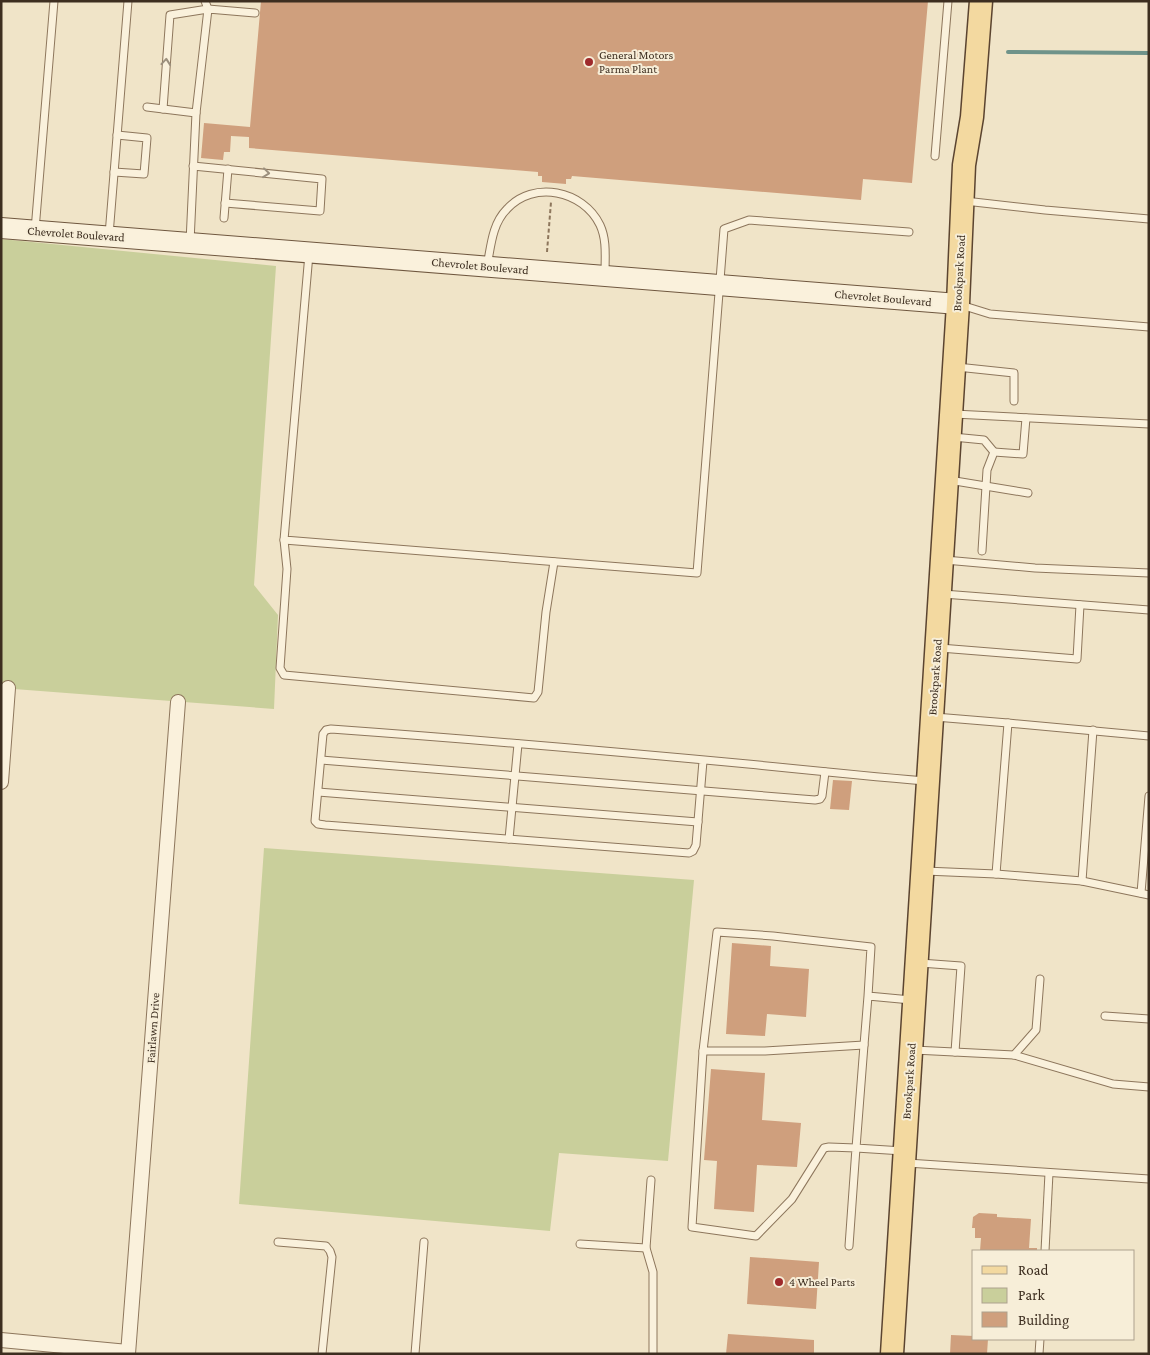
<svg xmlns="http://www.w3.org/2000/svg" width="1150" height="1355" font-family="'Crimson Pro',serif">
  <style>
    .green { fill: #c9cf9b }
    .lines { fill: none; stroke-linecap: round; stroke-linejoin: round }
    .stream { stroke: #6f938a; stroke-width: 4 }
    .building { fill: #cf9f7d }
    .lane-casing { stroke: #8d765c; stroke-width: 9 }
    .street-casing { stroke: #8d765c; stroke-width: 16 }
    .secondary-casing { stroke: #6f573f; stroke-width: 22 }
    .primary-casing { stroke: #5b4430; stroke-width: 25 }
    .path { stroke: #8d765c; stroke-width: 2; stroke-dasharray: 4 2.5; stroke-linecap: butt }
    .lane { stroke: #faf1dc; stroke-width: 7 }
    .street { stroke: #faf1dc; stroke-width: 14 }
    .secondary { stroke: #faf1dc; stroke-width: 20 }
    .primary { stroke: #f3d9a0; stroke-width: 22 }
    .oneway { stroke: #9c907e }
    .poi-dot { fill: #9e2a2b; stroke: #f7eed8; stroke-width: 2 }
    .labels { text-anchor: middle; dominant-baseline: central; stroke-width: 4; stroke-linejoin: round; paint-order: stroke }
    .poi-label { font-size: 12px; fill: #3d2e20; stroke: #f7eed8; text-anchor: start }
    .street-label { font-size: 12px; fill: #3d2e20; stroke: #f7eed8 }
  </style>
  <rect width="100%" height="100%" fill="#f0e4c8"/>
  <g class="green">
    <polygon points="1,239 276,266 254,585 278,615 274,709 1,688"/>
    <polygon points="264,848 694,880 668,1161 559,1153 550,1231 239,1204"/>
  </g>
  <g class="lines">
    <polyline class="stream" points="1008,52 1149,53"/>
  </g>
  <g class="building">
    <polygon points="261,1 928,1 912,183 863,179 861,200 572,176 571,179 566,179 566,184 542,182 542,176 538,176 538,172 249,148 249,137 231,136 230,152 224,152 223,160 201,158 204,123 250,127"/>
    <polygon points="833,780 852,781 849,810 830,809"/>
    <polygon points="732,943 771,946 770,966 809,969 806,1017 767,1014 765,1036 726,1034"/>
    <polygon points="711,1069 765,1073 762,1120 801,1123 797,1167 757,1165 754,1212 714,1209 717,1161 704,1160"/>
    <polygon points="979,1213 997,1214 997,1217 1031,1219 1029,1248 1037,1248 1037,1251 980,1251 981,1238 975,1238 975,1228 972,1228 973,1217"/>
    <polygon points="750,1257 819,1262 816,1309 747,1304"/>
    <polygon points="728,1334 814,1340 814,1354 726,1354"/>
    <polygon points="951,1335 974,1336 974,1339 988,1339 987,1354 950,1354"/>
  </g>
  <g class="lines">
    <defs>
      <g id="lane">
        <polyline points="147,107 196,113"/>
        <polyline points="163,109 170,15 208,9 205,1"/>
        <polyline points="935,156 948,1"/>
        <polyline points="193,166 322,179 320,211 225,203"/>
        <polyline points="114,172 144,174 147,138 117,135"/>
        <polyline points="965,201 1045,210 1149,219"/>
        <polyline points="224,218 228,169"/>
        <polyline points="35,230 54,1"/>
        <polyline points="109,235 128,1"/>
        <polyline points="190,242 196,113 208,9 255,13"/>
        <polyline points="309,254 284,540 697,573 724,229 749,220 909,232"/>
        <path d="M487,266C491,246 492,224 507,209C533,180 583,190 600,225C607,240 605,257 605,273"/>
        <polyline points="961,305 990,314 1149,327"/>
        <polyline points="957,367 1014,373 1014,401"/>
        <polyline points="954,414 1149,424"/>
        <polyline points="953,437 984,440 994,452"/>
        <polyline points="949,480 1028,493"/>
        <polyline points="284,540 287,569 280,668 284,675 534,698 538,692 546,612 554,562"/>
        <polyline points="982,551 987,470 994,452 1023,454 1026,418"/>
        <polyline points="945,560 1035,568 1149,573"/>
        <polyline points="943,594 1149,610"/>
        <polyline points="940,648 1077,659 1080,605"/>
        <polyline points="935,717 1008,723"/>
        <polyline points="321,760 815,800 820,799 822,796 825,772"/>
        <path d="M703,761L696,845L693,851L689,853L325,825L318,824L315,821L323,734L326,730L331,729C470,739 609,751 748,764C807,770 866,776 925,781"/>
        <polyline points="318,792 698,822"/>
        <polyline points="509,839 518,744"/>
        <polyline points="925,871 996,874 1082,881 1149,895"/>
        <polyline points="996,874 1008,723 1149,736"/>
        <polyline points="1082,881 1093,730"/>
        <polyline points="1141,893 1149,796"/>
        <polyline points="920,963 961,966 955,1052"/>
        <polyline points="868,996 864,1045 765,1051 703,1051 717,932 773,936 871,947 868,996 911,1000"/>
        <polyline points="1105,1016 1149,1019"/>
        <polyline points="864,1045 856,1148 903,1151"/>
        <polyline points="914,1050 1014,1055 1113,1084 1149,1087"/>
        <polyline points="703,1051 692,1227 756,1236 792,1199 824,1148 829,1147 856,1148 849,1246"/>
        <polyline points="1014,1055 1036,1030 1040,979"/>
        <polyline points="907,1163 1149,1179"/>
        <polyline points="651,1180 646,1248 653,1272 653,1354"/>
        <polyline points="278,1242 326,1246 330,1251 332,1257 322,1354"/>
        <polyline points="580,1244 646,1248"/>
        <polyline points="1045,1251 1049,1173"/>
        <polyline points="415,1354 424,1242"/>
        <polyline points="1039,1354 1040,1339"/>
      </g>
      <g id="street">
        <polyline points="1,782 8,688"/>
        <polyline points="1,1340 128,1352"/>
        <polyline points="128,1354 178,702"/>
      </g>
      <polyline id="secondary" points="1,228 958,304"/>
      <polyline id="primary" points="892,1354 958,304 964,165 972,117 981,1"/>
    </defs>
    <use href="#lane" class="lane-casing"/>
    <use href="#street" class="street-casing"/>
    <use href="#secondary" class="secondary-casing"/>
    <use href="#primary" class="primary-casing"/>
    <polyline class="path" points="547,252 551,202"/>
    <use href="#lane" class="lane"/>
    <use href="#street" class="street"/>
    <use href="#secondary" class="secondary"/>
    <use href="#primary" class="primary"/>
  </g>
  <defs><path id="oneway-chevron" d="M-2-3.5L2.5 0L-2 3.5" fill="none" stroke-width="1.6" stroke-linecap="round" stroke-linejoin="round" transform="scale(1.25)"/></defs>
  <g class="oneway">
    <use href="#oneway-chevron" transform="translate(166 62) rotate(-85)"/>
    <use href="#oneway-chevron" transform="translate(266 173) rotate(6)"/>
  </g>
  <g class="poi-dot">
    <circle cx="589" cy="62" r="5"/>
    <circle cx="779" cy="1282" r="5"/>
  </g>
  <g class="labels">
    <g class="poi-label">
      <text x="599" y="55">General Motors<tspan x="599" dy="14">Parma Plant</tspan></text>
      <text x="789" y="1282">4 Wheel Parts</text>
    </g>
    <g class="street-label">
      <text transform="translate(76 234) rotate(4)">Chevrolet Boulevard</text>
      <text transform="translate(480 266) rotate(5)">Chevrolet Boulevard</text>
      <text transform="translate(959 273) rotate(-87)">Brookpark Road</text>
      <text transform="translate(883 298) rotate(5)">Chevrolet Boulevard</text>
      <text transform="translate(935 677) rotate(-86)">Brookpark Road</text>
      <text transform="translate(153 1028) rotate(-86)">Fairlawn Drive</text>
      <text transform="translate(909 1081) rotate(-86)">Brookpark Road</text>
    </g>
  </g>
  <rect width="1150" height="1355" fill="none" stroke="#3d2e20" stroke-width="5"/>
  <rect x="972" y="1250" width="162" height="90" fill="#f7eed8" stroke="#ada18e"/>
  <rect x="982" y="1266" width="25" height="8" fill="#f3d9a0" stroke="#ada18e"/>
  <text x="1018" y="1275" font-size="15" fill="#3d2e20">Road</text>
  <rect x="982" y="1288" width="25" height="15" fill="#c9cf9b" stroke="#ada18e"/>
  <text x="1018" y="1300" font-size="15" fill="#3d2e20">Park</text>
  <rect x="982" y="1312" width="25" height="15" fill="#cf9f7d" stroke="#ada18e"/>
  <text x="1018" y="1325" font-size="15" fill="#3d2e20">Building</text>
</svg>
